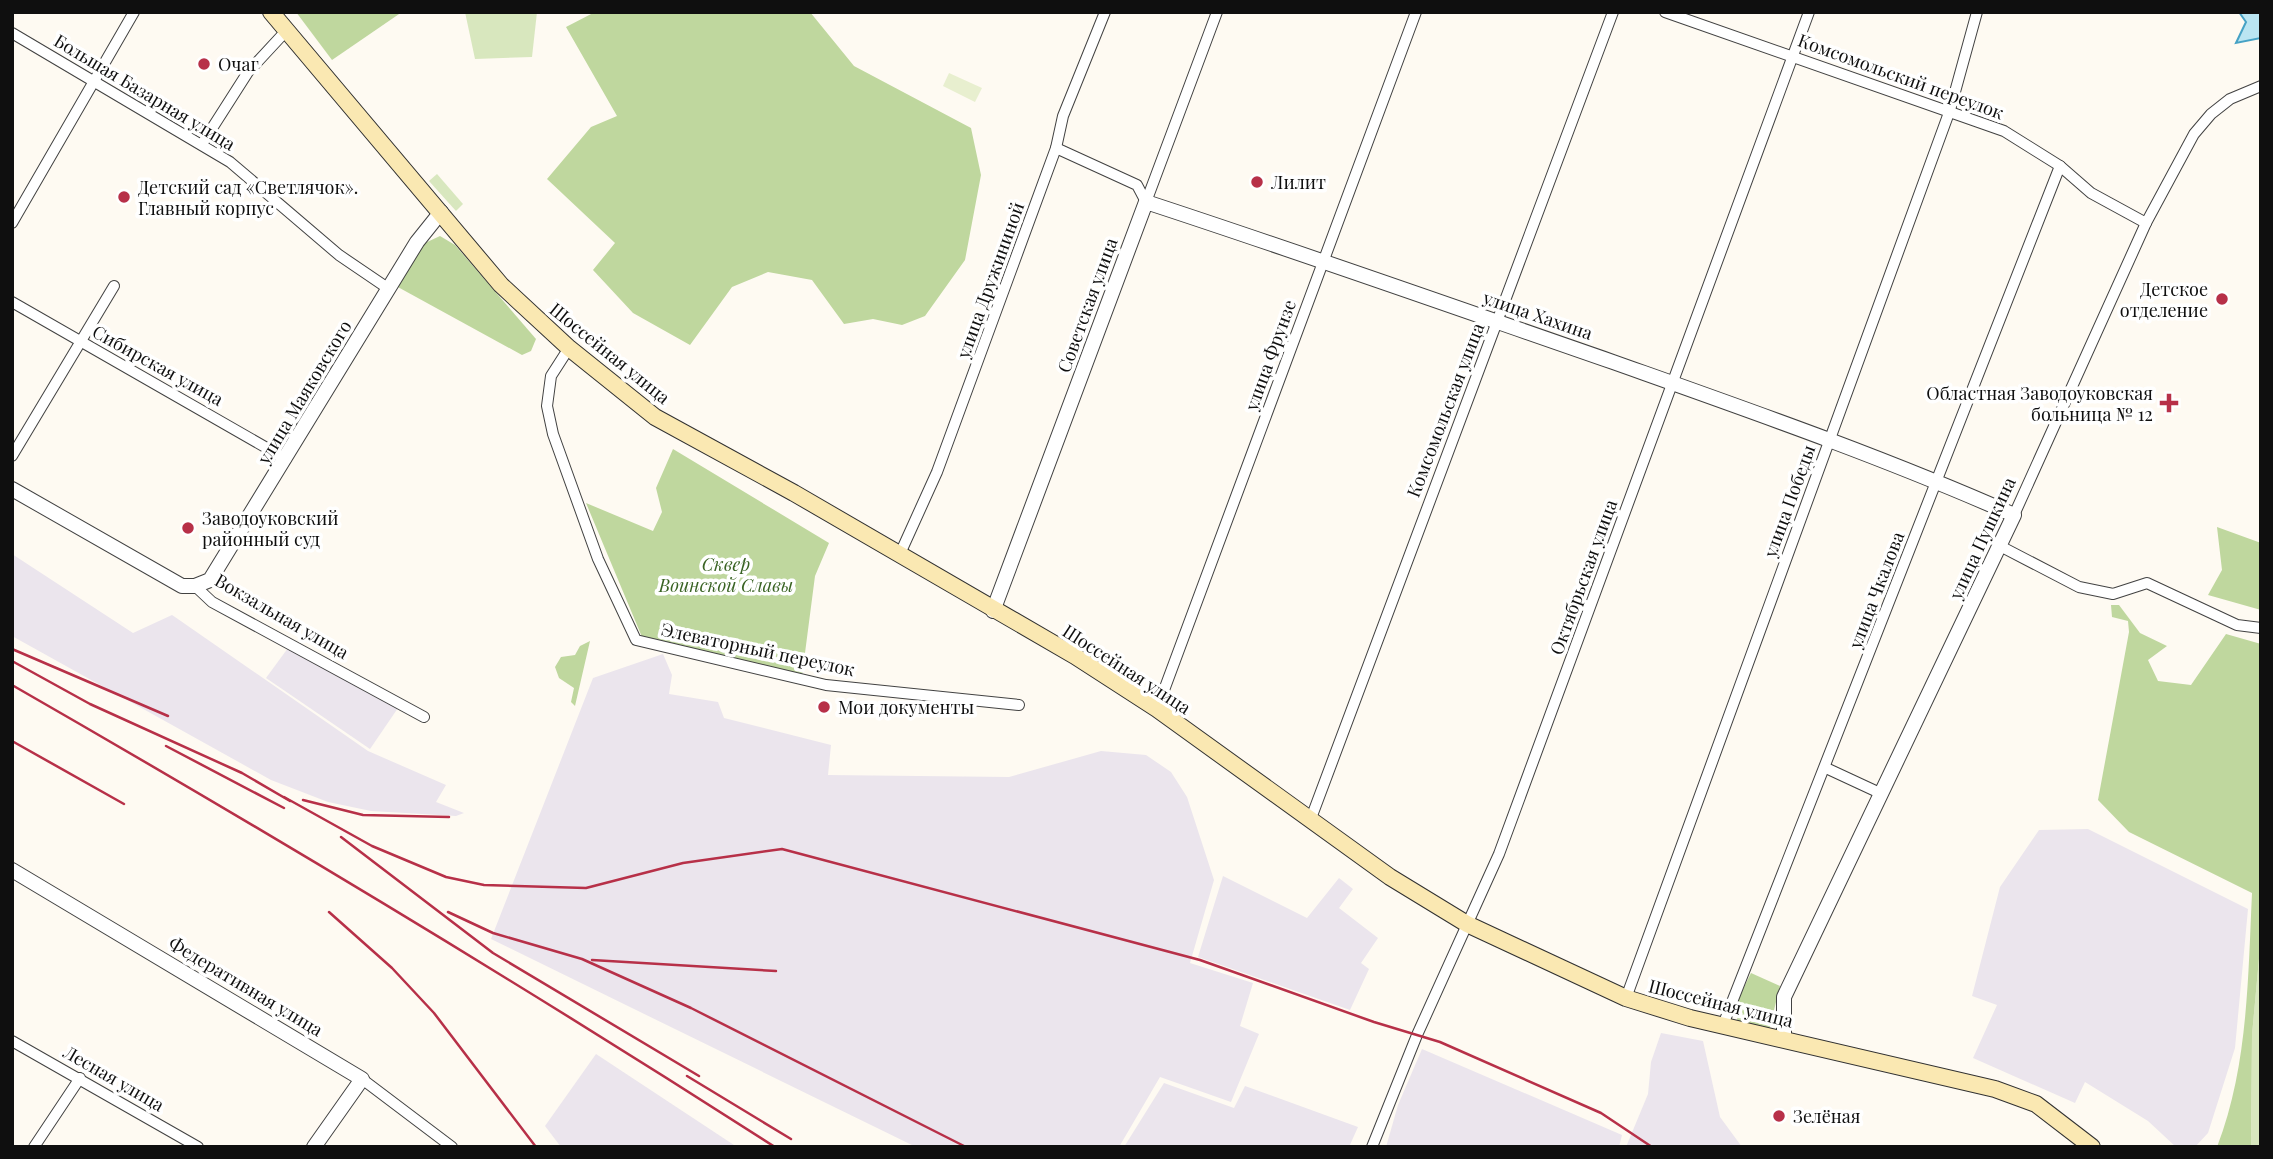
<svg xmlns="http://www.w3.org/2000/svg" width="2273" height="1159" font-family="'Playfair Display',serif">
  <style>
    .industrial { fill: #ebe5ed }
    .green { fill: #d8e7be }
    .forest { fill: #bfd79e }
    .pitch { fill: #e8efcf }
    .water { fill: #bae5f2; stroke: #46a2c5; stroke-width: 2 }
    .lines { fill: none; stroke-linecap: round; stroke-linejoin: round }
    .minor-casing { stroke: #424242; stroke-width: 12 }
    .tertiary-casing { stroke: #424242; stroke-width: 16 }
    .secondary-casing { stroke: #313131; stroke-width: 18 }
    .minor { stroke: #fff; stroke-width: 10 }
    .tertiary { stroke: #fff; stroke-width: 14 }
    .secondary { stroke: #fae8b2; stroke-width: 16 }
    .rail { stroke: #b73048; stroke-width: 2.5 }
    .poi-dot { fill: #b73048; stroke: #fff; stroke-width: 2.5 }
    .labels { text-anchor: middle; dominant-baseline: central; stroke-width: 7; stroke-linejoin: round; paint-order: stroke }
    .poi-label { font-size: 18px; fill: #0f0f0f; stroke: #fff; text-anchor: start }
    .street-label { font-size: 18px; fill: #0f0f0f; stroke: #fff }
    .park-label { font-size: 18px; font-style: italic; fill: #396323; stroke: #fff }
  </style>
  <rect width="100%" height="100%" fill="#fefaf2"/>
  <g class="industrial">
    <polygon points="12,554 133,633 172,615 175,617 368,751 446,785 436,802 464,813 456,816 371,811 328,802 271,780 12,636"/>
    <polygon points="288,648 398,708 370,749 266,678"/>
    <polygon points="663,654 672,675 669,694 718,702 724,718 831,745 828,775 1009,777 1101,751 1146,755 1171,772 1187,797 1214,880 1190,963 1253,983 1240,1026 1259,1034 1231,1102 1160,1077 1119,1147 916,1147 491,939 593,678"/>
    <polygon points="2088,829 2248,909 2235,1048 2208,1133 2195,1147 2176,1147 2148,1121 2085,1082 2075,1103 1973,1058 1997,1005 1972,996 2000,887 2039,830"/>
    <polygon points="1223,876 1307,918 1339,878 1353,889 1339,908 1378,938 1361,963 1369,969 1350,1010 1198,957"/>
    <polygon points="1661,1033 1703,1041 1720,1117 1742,1147 1626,1147 1648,1094 1651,1062"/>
    <polygon points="1422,1049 1622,1135 1619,1147 1386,1147 1398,1105"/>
    <polygon points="596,1054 737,1147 561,1147 545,1126"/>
    <polygon points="1164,1083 1234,1108 1245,1086 1358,1127 1349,1147 1124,1147"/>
  </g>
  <g class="green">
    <polygon points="465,12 537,12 532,57 475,59"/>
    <polygon points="437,174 463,204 456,211 429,181"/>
    <polygon points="2261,937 2261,1147 2251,1147 2252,1035"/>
  </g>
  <g class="forest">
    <polygon points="296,12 402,12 332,60"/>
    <polygon points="595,12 810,12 854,66 971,128 981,175 965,260 925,316 902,325 873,319 844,324 812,280 768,272 732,287 690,345 633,313 593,270 615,243 547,179 591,127 617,116 566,27"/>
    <polygon points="440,236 455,245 536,339 531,351 522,355 396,286 425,243"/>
    <polygon points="673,449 829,543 815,576 802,676 642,637 586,503 653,531 662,512 656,488"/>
    <polygon points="2217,527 2261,543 2261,610 2208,595 2222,570"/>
    <path d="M2111,605H2119L2140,633L2167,646L2148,660L2158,681L2191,685L2226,634L2261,644V937L2252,1035L2251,1147H2217C2248,1067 2248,978 2252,893L2129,832L2098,800L2129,632L2128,621L2112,617Z"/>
    <polygon points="590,641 575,706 571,702 574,688 559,678 555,667 561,657 575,655 580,646"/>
    <polygon points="1751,973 1780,986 1769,1030 1737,1022 1739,997"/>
  </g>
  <polygon class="pitch" points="949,73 982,88 975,102 943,86"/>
  <polygon class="water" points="2239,12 2261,12 2261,38 2236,43 2246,22"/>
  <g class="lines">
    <defs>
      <g id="minor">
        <polyline points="1665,12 2004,131 2060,166 2091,193 2146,223"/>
        <polyline points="12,33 230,162 339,255 389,289"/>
        <polyline points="202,144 248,72 286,31"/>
        <polyline points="1056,148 1137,185 1146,202"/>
        <polyline points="1146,202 1217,12"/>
        <polyline points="12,223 134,12"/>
        <polyline points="12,302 286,459"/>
        <polyline points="569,348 551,376 547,406 553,434 598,559 636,640 826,685 1019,705"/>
        <polyline points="12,456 114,286"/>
        <polyline points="2014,515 2146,223 2194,134 2211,114 2230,99 2261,86"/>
        <polyline points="2000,546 2079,587 2113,594 2147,583 2237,625 2261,628"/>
        <polyline points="899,556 937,472 1056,148 1063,116 1105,12"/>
        <polyline points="195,586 212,602 424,717"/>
        <polyline points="1157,709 1416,12"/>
        <polyline points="1826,768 1882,794"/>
        <polyline points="1310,821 1613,12"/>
        <polyline points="1626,998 1950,110 1977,12"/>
        <polyline points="1723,1025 2060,166"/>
        <polyline points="12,1041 198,1147"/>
        <polyline points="362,1079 452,1147"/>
        <polyline points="34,1147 80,1078"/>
        <polyline points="1372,1147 1417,1035 1499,854 1809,12"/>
      </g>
      <g id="tertiary">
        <polyline points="12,489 182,586 195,586 210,580 417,242 441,212"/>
        <path d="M993,611L1146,202C1302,253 1457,308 1613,362C1748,410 1883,457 2014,515L1784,997V1038"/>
        <polyline points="12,870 362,1079 314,1147"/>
      </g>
      <polyline id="secondary" points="271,12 501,285 569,348 655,417 794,493 1075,656 1157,709 1390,877 1467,924 1626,998 1690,1018 1995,1089 2036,1104 2092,1147"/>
    </defs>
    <use href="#minor" class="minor-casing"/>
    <use href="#tertiary" class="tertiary-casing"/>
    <use href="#secondary" class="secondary-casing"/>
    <use href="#minor" class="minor"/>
    <use href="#tertiary" class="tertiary"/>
    <use href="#secondary" class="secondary"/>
    <g class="rail">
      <polyline points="12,649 168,716"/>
      <polyline points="12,661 90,704 242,773 290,801"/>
      <path d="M12,685C270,833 524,986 775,1147"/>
      <polyline points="12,741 124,804"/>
      <polyline points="166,746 284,808"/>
      <polyline points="284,797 372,846 446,877 484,885 586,888 683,863 782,849 1200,960 1374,1022 1440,1042 1601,1113 1652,1147"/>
      <polyline points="303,800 363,815 449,817"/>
      <polyline points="341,837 493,953 699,1076"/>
      <polyline points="329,912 392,968 434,1013 536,1147"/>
      <polyline points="448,912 493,933 582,959 691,1008 966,1147"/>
      <polyline points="592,960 776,971"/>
      <polyline points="687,1076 791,1139"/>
    </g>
  </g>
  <g class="poi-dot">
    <circle cx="204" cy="64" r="7"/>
    <circle cx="1257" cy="182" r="7"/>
    <circle cx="124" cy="197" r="7"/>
    <circle cx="2222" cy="299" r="7"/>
    <path d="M2165.5 392.5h7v7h7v7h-7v7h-7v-7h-7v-7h7z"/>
    <circle cx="188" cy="528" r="7"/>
    <circle cx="824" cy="707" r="7"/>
    <circle cx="1779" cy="1116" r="7"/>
  </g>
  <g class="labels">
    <g class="poi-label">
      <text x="218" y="64">Очаг</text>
      <text x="1271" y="182">Лилит</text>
      <text x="138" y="187">Детский сад «Светлячок».<tspan x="138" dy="21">Главный корпус</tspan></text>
      <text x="2208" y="289" text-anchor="end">Детское<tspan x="2208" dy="21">отделение</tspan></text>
      <text x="2153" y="393" text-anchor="end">Областная Заводоуковская<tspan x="2153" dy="21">больница № 12</tspan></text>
      <text x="202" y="518">Заводоуковский<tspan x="202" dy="21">районный суд</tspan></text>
      <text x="838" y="707">Мои документы</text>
      <text x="1793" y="1116">Зелёная</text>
    </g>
    <g class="street-label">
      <text transform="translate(1901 76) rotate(20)">Комсомольский переулок</text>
      <text transform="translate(145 92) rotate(31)">Большая Базарная улица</text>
      <text transform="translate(990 280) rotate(-70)">улица Дружининой</text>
      <text transform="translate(1087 305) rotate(-70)">Советская улица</text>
      <text transform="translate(1538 315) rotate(19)">улица Хахина</text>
      <text transform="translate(610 353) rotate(39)">Шоссейная улица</text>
      <text transform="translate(1270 355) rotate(-70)">улица Фрунзе</text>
      <text transform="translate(158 365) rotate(29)">Сибирская улица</text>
      <text transform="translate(304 392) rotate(-59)">улица Маяковского</text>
      <text transform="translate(1445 410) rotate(-69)">Комсомольская улица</text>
      <text transform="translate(1789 501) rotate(-70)">улица Победы</text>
      <text transform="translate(1982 538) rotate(-65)">улица Пушкина</text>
      <text transform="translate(1583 577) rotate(-70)">Октябрьская улица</text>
      <text transform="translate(1876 590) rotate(-69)">улица Чкалова</text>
      <text transform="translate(282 616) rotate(30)">Вокзальная улица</text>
      <text transform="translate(758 649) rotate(12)">Элеваторный переулок</text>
      <text transform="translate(1127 669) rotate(33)">Шоссейная улица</text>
      <text transform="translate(246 986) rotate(31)">Федеративная улица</text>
      <text transform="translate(1721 1003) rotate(14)">Шоссейная улица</text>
      <text transform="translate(114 1078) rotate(30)">Лесная улица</text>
    </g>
    <g class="park-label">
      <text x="726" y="564">Сквер<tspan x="726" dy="21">Воинской Славы</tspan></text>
    </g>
  </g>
  <rect width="2273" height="1159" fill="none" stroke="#0f0f0f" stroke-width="28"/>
</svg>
